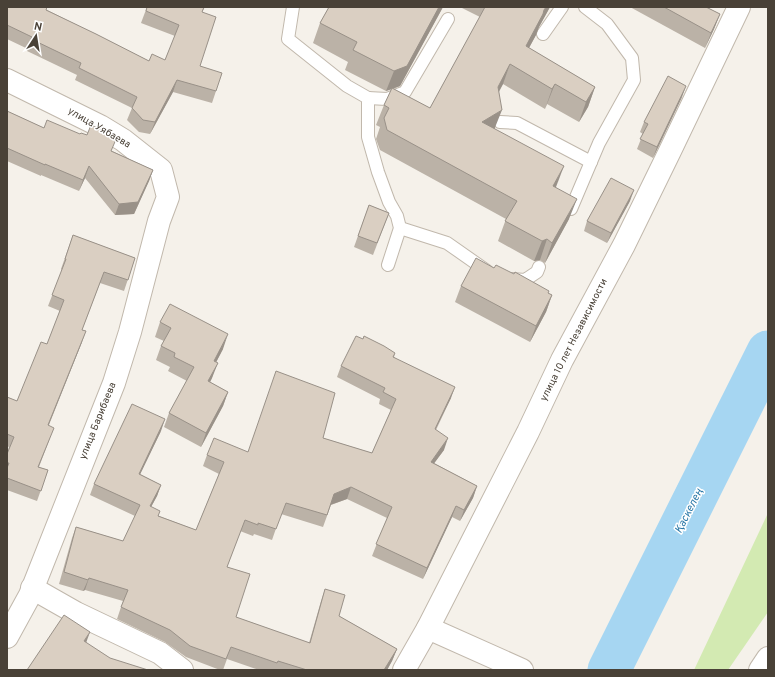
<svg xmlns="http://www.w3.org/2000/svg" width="775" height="677" font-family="Overpass,sans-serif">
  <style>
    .green { fill: #d3eab2 }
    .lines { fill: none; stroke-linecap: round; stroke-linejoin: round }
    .river { stroke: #a6d6f2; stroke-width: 43 }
    .service-casing { stroke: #c1b8ac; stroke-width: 14 }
    .minor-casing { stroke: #c1b8ac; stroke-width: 24 }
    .service { stroke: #fff; stroke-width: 12 }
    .minor { stroke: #fff; stroke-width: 22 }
    .wall { fill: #bbb2a7 }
    .shaded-wall { fill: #999188 }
    .building { fill: #dacfc2; stroke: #999188 }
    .labels { text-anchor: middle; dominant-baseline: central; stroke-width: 3; stroke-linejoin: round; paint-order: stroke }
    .street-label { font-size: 10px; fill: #494137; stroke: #fff }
    .water-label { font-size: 11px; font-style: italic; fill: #2b78a7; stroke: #fff }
  </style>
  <rect width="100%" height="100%" fill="#f5f1ea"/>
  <polygon class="green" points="768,513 768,612 728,670 694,670"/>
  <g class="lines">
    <polyline class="river" points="609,670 768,352"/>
    <defs>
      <g id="service">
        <polyline points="293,7 288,39 347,86 368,98 368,137 378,172 389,202 397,216 400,228 388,265"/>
        <polyline points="543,34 562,7"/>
        <polyline points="368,98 387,99 405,92 448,19"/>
        <polyline points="500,122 517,123 591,162"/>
        <polyline points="571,209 599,143 634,80 632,58 607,24 585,7"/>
        <polyline points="400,228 447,243 487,271"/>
        <polyline points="512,279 525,280 537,272 539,267"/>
      </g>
      <g id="minor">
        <polyline points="7,80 100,126 123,140 161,170 168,197 159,221 130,332 114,383 30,595 7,637"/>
        <polyline points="32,588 76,613 160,653 182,670"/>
        <polyline points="428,628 522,670"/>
        <polyline points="404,670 428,628 528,432 562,360 624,245 670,151 739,7"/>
        <polyline points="760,670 768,658"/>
      </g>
    </defs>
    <use href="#service" class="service-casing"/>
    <use href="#minor" class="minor-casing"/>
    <use href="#service" class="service"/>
    <use href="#minor" class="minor"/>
  </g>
  <g class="wall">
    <polygon points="7,7 47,10 149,61 165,60 175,36 141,23 147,7 205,7 202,12 200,66 216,91 212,103 173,92 150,134 139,132 127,120 132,108 75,80 77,75 27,51 28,49 7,39"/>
    <polygon points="329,7 443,7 400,86 393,89 430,108 480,17 460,7 550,7 539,27 536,35 529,48 595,87 588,107 579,122 547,104 545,109 503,84 499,92 495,129 556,187 569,219 545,263 540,260 534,261 498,241 506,219 380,150 376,139 380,127 376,125 384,105 392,89 386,91 345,70 348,62 313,43 320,23"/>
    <polygon points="630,7 708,7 708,8 720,14 714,29 705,48"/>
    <polygon points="682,97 653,158 637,149 643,134 640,132 644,122"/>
    <polygon points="7,111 44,128 112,151 153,170 149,181 134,214 115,215 85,178 79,191 41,175 41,176 7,161"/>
    <polygon points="630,201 607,243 584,231 587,221"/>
    <polygon points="369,205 389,213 373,255 354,247"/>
    <polygon points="73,235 135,258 124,291 100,283 82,330 82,342 49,425 50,438 39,467 48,470 37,501 7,490 7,454 9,447 7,446 7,397 17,401 47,344 60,311 48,306 62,270 61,269"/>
    <polygon points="494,268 552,295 546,312 530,342 455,302 461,286"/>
    <polygon points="160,322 223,349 216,362 212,378 210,382 228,392 223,406 201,447 164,427 169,413 187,381 168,371 170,367 156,360 161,346 164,341 155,337"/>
    <polygon points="395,353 394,357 451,398 436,430 444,450 434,463 477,486 473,498 460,521 452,517 423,579 372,556 387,518 347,499 331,505 323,527 281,514 272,540 254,534 253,536 240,531 227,567 236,617 309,643 321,601 325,589 339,616 397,649 392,661 387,670 259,670 227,659 223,670 220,670 186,657 165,642 117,619 123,601 85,590 83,591 59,584 72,538 76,527 123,541 135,516 90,495 94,484 161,431 140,474 161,485 157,496 151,507 159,516 196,530 219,474 203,466 207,455 248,452 323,438 372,453 391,410 379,404 380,399 337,377 341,366"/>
  </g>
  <g class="shaded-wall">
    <polygon points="439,7 443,7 400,86 386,91 394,71"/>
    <polygon points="546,7 550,7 539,27 536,35 519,66 526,46"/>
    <polygon points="720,14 714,29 705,48 711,33"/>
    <polygon points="510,64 503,84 490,107 498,87"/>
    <polygon points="177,80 173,92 150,134 155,122"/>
    <polygon points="555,84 545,109 552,89"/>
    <polygon points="686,86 682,97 653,158 657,147"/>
    <polygon points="595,87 588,107 579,122 586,102"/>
    <polygon points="502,110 494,130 482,122"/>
    <polygon points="89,166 85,178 79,191 83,180"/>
    <polygon points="564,166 556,187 546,206 553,186"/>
    <polygon points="153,170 149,181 134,214 115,215 119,204"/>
    <polygon points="634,190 630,201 607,243 611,233"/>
    <polygon points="577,199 569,219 545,263 552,243"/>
    <polygon points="547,239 540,260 534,261 542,241"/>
    <polygon points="552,295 546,312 530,342 536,326"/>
    <polygon points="86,331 82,342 44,436 48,425"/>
    <polygon points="228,334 223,349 209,376 214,361"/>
    <polygon points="218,363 212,378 203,396 208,381"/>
    <polygon points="455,387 451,398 430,440 435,429"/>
    <polygon points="228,392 223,406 201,447 206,433"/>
    <polygon points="165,419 161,431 135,485 139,474"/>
    <polygon points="448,438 444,450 427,473 431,462"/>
    <polygon points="161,485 157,496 145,518 150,506"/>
    <polygon points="477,486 473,498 460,521 464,510"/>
    <polygon points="351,487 347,499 330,505 334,494"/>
    <polygon points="456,506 452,517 423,579 427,568"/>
    <polygon points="89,578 85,590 83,591 88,580"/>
    <polygon points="90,632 86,643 84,641"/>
    <polygon points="397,649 392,661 387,670 384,670"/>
  </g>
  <g class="building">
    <polygon points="7,7 47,7 46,10 96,34 149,61 152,54 165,60 179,25 146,11 147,7 204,7 202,12 216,17 200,66 222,73 216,91 177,80 155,122 143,120 132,108 137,97 79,68 81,63 31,39 32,37 7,25"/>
    <polygon points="329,7 439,7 407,66 394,71 353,50 357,42 320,23"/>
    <polygon points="485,7 546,7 544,10 543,14 526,46 595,87 586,102 555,84 552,89 510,64 498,87 502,110 482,122 564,166 553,186 577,199 552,243 547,239 542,241 505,221 517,201 387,130 384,118 389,108 384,105 392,88 430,108"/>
    <polygon points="664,7 706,7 720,14 711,33"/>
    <polygon points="668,76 686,86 657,147 640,139 648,124 644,122"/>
    <polygon points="7,111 44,128 47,120 80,134 81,133 87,135 91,125 108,132 117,137 111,151 153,170 138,202 119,204 89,166 83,180 45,164 45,165 7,148"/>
    <polygon points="611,178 634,190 611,233 587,221"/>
    <polygon points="369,205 389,213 377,243 358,236"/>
    <polygon points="73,235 135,258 128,280 104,272 82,330 86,331 48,425 54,428 38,467 48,470 41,491 7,478 7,468 9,463 7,463 7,454 14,437 7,434 7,397 17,401 41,342 47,344 64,300 52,295 66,259 65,259"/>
    <polygon points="476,258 494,268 496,265 514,274 515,272 549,291 548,293 552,295 536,326 461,286"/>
    <polygon points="170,304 228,334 214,361 218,363 208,381 228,392 206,433 169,413 194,367 174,357 175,353 161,346 171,328 160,322"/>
    <polygon points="356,336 363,339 364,336 384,346 395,353 393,357 455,387 435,429 448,438 431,462 477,486 464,510 456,506 427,568 376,544 392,507 351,487 334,494 327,515 286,503 276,529 258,523 258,525 245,520 227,567 250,574 236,617 310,643 325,589 345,595 339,616 397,649 384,670 307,670 278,661 277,663 231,647 226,659 190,646 170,630 121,607 128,590 89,578 88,580 64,572 76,527 123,541 140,505 94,484 132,404 165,419 139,474 161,485 150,506 160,511 158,516 196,530 224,462 207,455 214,438 248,452 276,371 335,393 323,438 372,453 396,399 383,392 385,388 341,366"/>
    <polygon points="64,615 90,632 84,641 110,658 148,670 27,670"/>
  </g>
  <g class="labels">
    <g class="street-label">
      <text transform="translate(99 128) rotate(30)">улица Уябаева</text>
      <text transform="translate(574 340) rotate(-63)">улица 10 лет Независимости</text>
      <text transform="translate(98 421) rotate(-68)">улица Барибаева</text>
    </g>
    <g class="water-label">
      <text transform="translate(689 511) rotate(-63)">Қаскелең</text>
    </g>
  </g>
  <rect width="775" height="677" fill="none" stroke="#494137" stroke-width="16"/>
  <g transform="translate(36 36) rotate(12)" stroke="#ffffff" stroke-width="3" paint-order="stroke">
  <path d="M0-3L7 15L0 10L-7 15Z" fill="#494137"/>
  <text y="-6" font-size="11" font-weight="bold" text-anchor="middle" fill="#494137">N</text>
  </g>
</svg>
